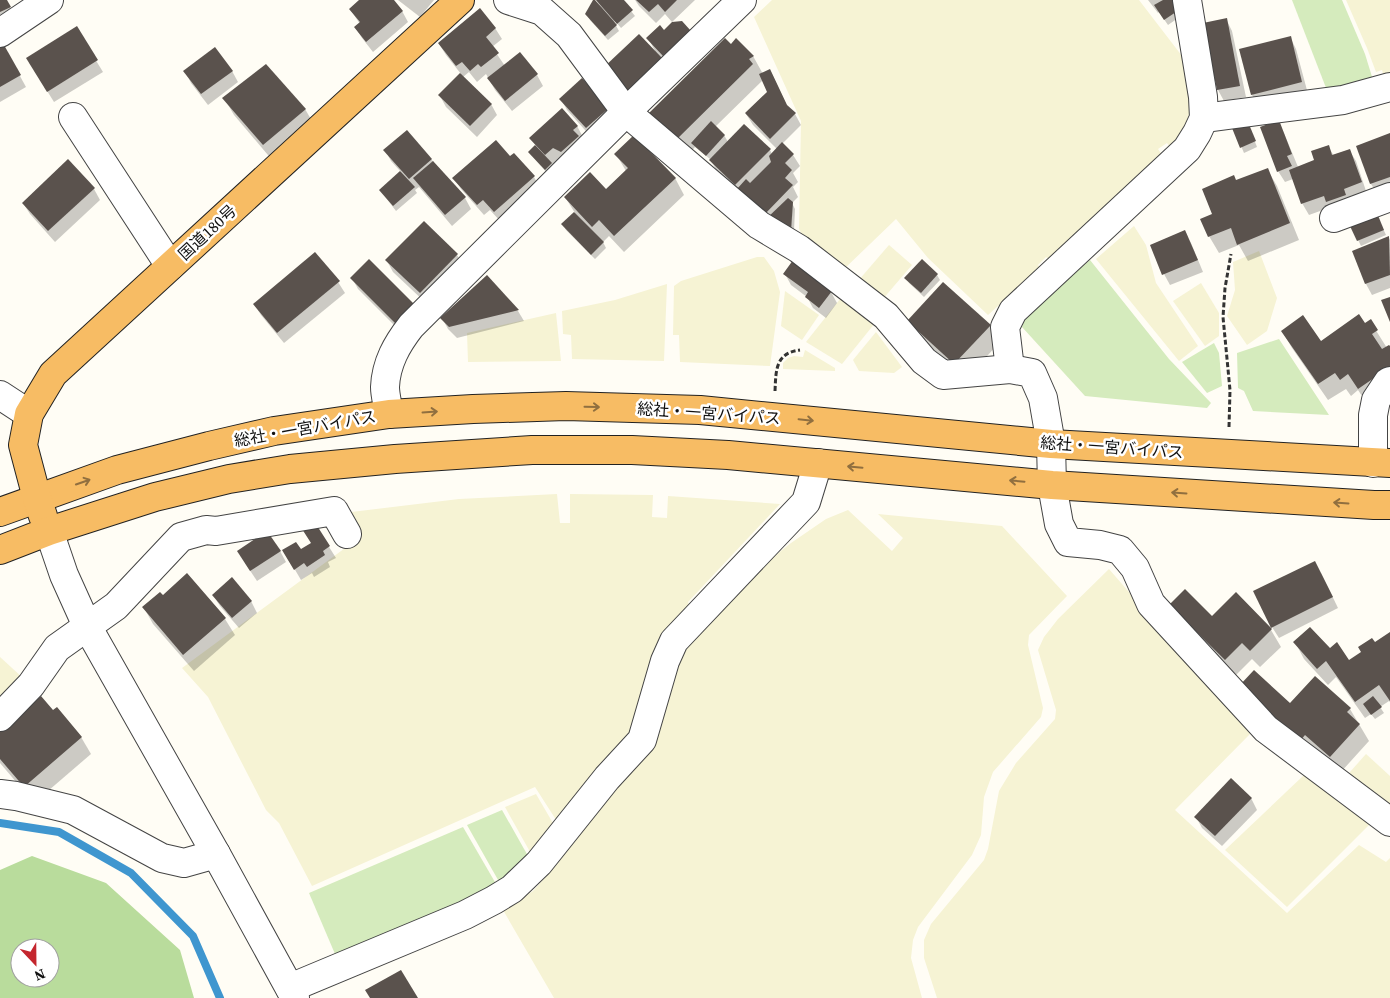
<svg xmlns="http://www.w3.org/2000/svg" width="1390" height="998" font-family="'Source Serif 4','Noto Sans JP',serif">
  <style>
    .farmland { fill: #f6f3d4 }
    .green { fill: #d5ebbd }
    .forest { fill: #b9dc9c; fill-rule: evenodd }
    .shadow { fill: #0003; fill-rule: evenodd }
    .lines { fill: none; stroke-linecap: round; stroke-linejoin: round }
    .stream { stroke: #3f96cf; stroke-width: 8 }
    .building { fill: #5a524d }
    .minor-casing { stroke: #444; stroke-width: 30 }
    .tertiary-casing { stroke: #444; stroke-width: 30 }
    .trunk-casing { stroke: #222; stroke-width: 30 }
    .path { stroke: #333; stroke-width: 3; stroke-dasharray: 5 2.5; stroke-linecap: butt }
    .minor { stroke: #fff; stroke-width: 28 }
    .tertiary { stroke: #fff; stroke-width: 28 }
    .trunk { stroke: #f7bc64; stroke-width: 28 }
    .oneway { stroke: #906f3f }
    .labels { text-anchor: middle; dominant-baseline: central; stroke-width: 5; stroke-linejoin: round; paint-order: stroke }
    .street-label { font-size: 16px; fill: #111; stroke: #fff }
  </style>
  <rect width="100%" height="100%" fill="#fffdf5"/>
  <g class="farmland">
    <polygon points="772,0 1139,0 1192,69 1192,101 1187,122 1173,151 1167,143 1158,149 1165,159 1095,215 1099,219 1050,260 1046,257 1038,265 1040,268 988,315 928,258 896,219 842,271 807,244 799,229 801,121 754,17"/>
    <polygon points="1346,0 1390,0 1390,78 1385,80 1382,70 1376,72 1367,48"/>
    <polygon points="1134,226 1146,245 1156,283 1198,346 1179,361 1096,259"/>
    <polygon points="889,245 912,265 882,300 858,281"/>
    <polygon points="1259,251 1277,298 1267,331 1247,345 1227,316 1235,290 1233,262"/>
    <polygon points="757,257 764,257 774,271 780,292 770,366 680,362 679,335 673,335 674,286 681,281"/>
    <polygon points="1201,283 1219,313 1219,336 1205,346 1173,301"/>
    <polygon points="667,284 664,361 572,359 571,335 563,334 562,311 615,300"/>
    <polygon points="785,291 819,315 802,340 781,326"/>
    <polygon points="844,294 875,323 842,364 806,342"/>
    <polygon points="556,313 561,361 468,362 467,333"/>
    <polygon points="876,332 902,367 894,373 859,371 853,360"/>
    <polygon points="805,350 835,368 835,371 783,369 783,363 788,358 794,356 803,357"/>
    <polygon points="557,494 560,523 570,523 570,494 653,495 652,517 667,518 668,496 780,504 688,602 691,611 633,736 560,826 535,787 312,886 279,823 266,810 208,697 182,668 356,540 343,513 459,499"/>
    <polygon points="848,510 892,551 903,538 878,514 1002,526 1067,596 1029,635 1028,645 1043,708 1041,717 993,772 984,797 981,835 972,855 918,927 913,940 911,958 922,998 554,998 503,910 533,891 557,864 620,784 643,759 659,734 680,652 763,565 791,543 826,519"/>
    <polygon points="1109,569 1251,733 1175,810 1287,913 1359,845 1386,862 1390,858 1390,998 937,998 924,958 924,940 931,924 984,860 988,849 999,791 1016,763 1055,719 1056,710 1038,650 1044,637 1058,619"/>
    <polygon points="0,657 24,679 0,706"/>
    <polygon points="1366,754 1390,776 1390,804 1385,807 1351,783 1350,772"/>
    <polygon points="1304,775 1370,824 1287,907 1225,850"/>
    <polygon points="536,794 557,830 534,859 505,807"/>
  </g>
  <g class="green">
    <polygon points="1292,0 1342,0 1365,54 1373,80 1328,93"/>
    <polygon points="1090,260 1169,359 1211,403 1207,408 1085,396 1022,327 1025,316"/>
    <polygon points="1279,339 1329,415 1253,411 1244,391 1238,388 1237,353"/>
    <polygon points="1214,343 1219,353 1222,386 1207,393 1182,362"/>
    <polygon points="502,810 532,863 502,887 467,825"/>
    <polygon points="463,827 499,889 338,961 309,893"/>
  </g>
  <path class="forest" d="M32,856L106,883L180,950L194,998H0V870ZM20,948H50V978H20Z"/>
  <g class="shadow">
    <polygon points="0,0 6,0 16,18 0,27"/>
    <polygon points="361,0 392,0 402,11 408,22 373,52 362,38 355,27 360,24 350,9"/>
    <polygon points="398,0 434,0 420,17"/>
    <polygon points="596,0 622,0 635,16 621,28 615,21 614,22 619,31 608,40 590,20 587,14 599,5"/>
    <polygon points="635,0 695,0 672,22 665,14 656,23 639,6"/>
    <polygon points="1148,0 1176,0 1181,16 1168,25 1159,12 1158,13"/>
    <polygon points="1226,19 1232,31 1246,97 1224,101 1218,90"/>
    <polygon points="76,28 103,72 54,102 34,70"/>
    <polygon points="495,28 502,39 492,47 505,66 537,75 543,86 512,111 495,90 486,74 477,82 469,72 463,77 491,104 497,115 477,137 446,107 440,96 461,74 446,55 439,44"/>
    <polygon points="690,31 670,67 662,58 661,58 667,70 633,103 611,79 655,51 648,38 664,32"/>
    <polygon points="1290,37 1296,49 1308,94 1258,106 1252,95"/>
    <path d="M731,45L753,56L763,74L770,70L788,108L795,114L801,125L782,144L793,155L800,166L793,173L798,182L793,187L798,197L792,203L795,209L794,231L773,221L743,196L717,171L710,159L695,147L686,157L660,131ZM763,80L769,92L746,114L753,125L777,149L772,154L770,150L728,142L724,135L715,127Z"/>
    <polygon points="4,47 26,87 0,102 0,49"/>
    <polygon points="185,71 232,71 238,82 208,105 191,83"/>
    <polygon points="224,98 305,109 315,126 273,161 234,115"/>
    <polygon points="561,99 608,108 615,119 593,139 567,110"/>
    <polygon points="1278,122 1284,133 1298,167 1316,161 1328,146 1334,156 1349,150 1356,161 1367,194 1309,215 1302,203 1293,179 1285,182 1278,171"/>
    <polygon points="577,126 583,137 567,163 560,159 552,166 554,169 548,174 533,157 530,152 536,146 531,138"/>
    <polygon points="1234,129 1250,129 1257,147 1244,153"/>
    <polygon points="1390,134 1390,190 1378,195 1371,184 1357,146"/>
    <polygon points="385,150 431,159 465,198 471,209 452,226 419,187 415,190 417,193 396,211 380,190 401,172 391,161"/>
    <polygon points="616,154 675,178 684,195 624,252 609,236 603,242 606,248 595,259 566,230 563,225 575,213 565,197 606,190 626,171"/>
    <polygon points="510,158 534,177 540,188 501,222 490,210 484,215 461,189 454,178"/>
    <polygon points="1267,169 1277,186 1299,240 1248,261 1239,245 1219,253 1209,236 1236,182"/>
    <polygon points="94,189 100,200 55,242 30,214 23,203"/>
    <polygon points="1379,220 1386,235 1361,246 1351,225"/>
    <polygon points="1185,231 1191,243 1203,272 1170,285 1164,274 1151,245"/>
    <polygon points="1389,238 1390,240 1390,288 1372,295 1366,284 1354,252"/>
    <polygon points="457,255 464,266 427,304 393,272 387,261"/>
    <polygon points="797,258 831,292 837,303 826,318 813,308 807,297 791,285 785,274"/>
    <polygon points="369,261 403,334 358,289 352,278"/>
    <polygon points="937,275 940,280 924,297 909,283 906,278"/>
    <polygon points="487,277 518,311 524,321 457,338 448,329 442,318"/>
    <polygon points="338,282 345,293 284,343 261,315 254,304"/>
    <polygon points="909,321 990,326 999,343 965,380 918,338"/>
    <polygon points="1370,321 1387,348 1390,348 1390,390 1368,405 1358,390 1351,396 1346,389 1328,400 1292,348 1282,331 1320,343 1365,325"/>
    <polygon points="314,523 336,558 328,562 330,567 314,577 312,573 301,580 284,551 300,551 312,544"/>
    <polygon points="280,551 286,562 257,581 245,563"/>
    <polygon points="1321,573 1338,608 1279,638 1272,627"/>
    <polygon points="213,595 251,601 257,613 239,628 220,606"/>
    <polygon points="144,608 225,619 235,635 194,671 153,624"/>
    <polygon points="1212,618 1271,630 1281,647 1260,667 1252,659 1235,676 1180,622"/>
    <polygon points="1390,634 1390,702 1389,701 1380,707 1384,713 1375,719 1371,714 1365,718 1336,677 1328,685 1304,659 1295,642 1329,650 1348,662"/>
    <polygon points="1254,672 1291,705 1350,709 1369,741 1340,773 1280,733"/>
    <polygon points="53,712 81,737 91,754 34,803 0,763 0,733"/>
    <polygon points="1251,798 1257,810 1222,846 1202,828 1196,817"/>
  </g>
  <g class="lines">
    <polyline class="stream" points="0,823 59,832 131,873 193,936 220,998"/>
  </g>
  <g class="building">
    <polygon points="0,0 7,0 11,7 0,12"/>
    <polygon points="359,0 394,0 403,11 366,42 354,27 360,22 349,9"/>
    <polygon points="593,0 595,0 617,25 605,36 585,14"/>
    <polygon points="596,0 624,0 633,10 617,24"/>
    <polygon points="636,0 677,0 665,12 658,4 649,12"/>
    <polygon points="1163,0 1173,0 1179,10 1164,20 1154,5"/>
    <polygon points="480,8 496,28 486,37 499,53 481,67 478,64 470,71 462,62 456,66 438,43"/>
    <polygon points="1227,18 1240,86 1217,90 1203,23"/>
    <polygon points="682,21 691,31 663,56 646,38 660,25 664,30 672,22"/>
    <polygon points="77,26 98,60 47,92 26,58"/>
    <polygon points="639,34 662,58 626,92 603,68"/>
    <polygon points="1291,36 1302,82 1251,95 1239,49"/>
    <polygon points="725,38 731,44 736,38 754,56 749,59 753,64 675,141 648,114"/>
    <polygon points="4,45 21,75 0,87 0,47"/>
    <polygon points="215,47 233,71 201,94 183,71"/>
    <polygon points="520,52 538,74 505,101 487,78"/>
    <polygon points="266,64 306,109 263,145 222,98"/>
    <polygon points="770,69 787,105 796,113 770,139 745,113 767,92 759,74"/>
    <polygon points="460,73 492,104 470,126 438,95"/>
    <polygon points="582,78 609,108 586,128 559,99"/>
    <polygon points="562,108 578,126 573,130 579,136 561,152 553,148 545,155 529,138"/>
    <polygon points="1279,120 1292,154 1287,156 1292,166 1277,172 1260,127"/>
    <polygon points="711,121 725,135 706,156 691,143"/>
    <polygon points="1248,122 1256,141 1240,148 1232,128"/>
    <polygon points="744,124 771,149 735,185 709,160"/>
    <polygon points="407,130 432,159 409,179 383,150"/>
    <polygon points="1390,133 1390,177 1370,184 1356,146"/>
    <polygon points="634,135 676,178 614,236 599,220 592,227 564,197 590,172 606,189 628,168 614,154"/>
    <polygon points="496,140 510,156 514,153 535,176 494,212 483,200 477,205 452,178"/>
    <polygon points="782,142 794,154 785,163 792,170 785,178 793,185 764,215 737,189 746,179 750,183 771,162 769,156"/>
    <polygon points="535,145 552,163 545,170 528,152"/>
    <polygon points="1329,145 1332,155 1350,149 1362,182 1344,189 1346,195 1326,202 1324,196 1301,204 1289,170 1314,160 1311,151"/>
    <polygon points="68,159 95,188 48,231 22,203"/>
    <polygon points="433,161 466,197 445,215 413,178"/>
    <polygon points="1268,168 1290,223 1237,245 1231,228 1208,237 1200,219 1212,214 1202,189 1234,175 1236,180"/>
    <polygon points="400,171 415,187 393,206 379,190"/>
    <polygon points="788,198 793,202 791,231 766,219"/>
    <polygon points="574,212 604,242 591,255 561,224"/>
    <polygon points="1377,213 1384,230 1357,241 1349,224"/>
    <polygon points="424,221 458,254 420,293 385,260"/>
    <polygon points="1185,230 1198,260 1162,275 1150,245"/>
    <polygon points="1389,236 1390,275 1365,284 1352,251"/>
    <polygon points="315,252 340,281 277,333 253,304"/>
    <polygon points="796,256 820,273 815,279 832,291 819,308 805,297 808,292 783,274"/>
    <polygon points="369,259 415,305 396,324 350,278"/>
    <polygon points="922,259 938,274 921,293 904,278"/>
    <polygon points="487,275 519,310 449,327 440,318"/>
    <polygon points="943,282 991,325 954,364 907,321"/>
    <polygon points="1390,297 1390,322 1381,300"/>
    <polygon points="1359,314 1365,323 1371,319 1378,330 1372,334 1382,349 1389,345 1390,346 1390,367 1358,389 1348,374 1340,380 1335,373 1318,384 1281,331 1303,315 1321,341"/>
    <polygon points="314,521 330,546 323,551 325,555 307,567 304,563 294,570 282,550 296,542 301,549 311,543 302,529"/>
    <polygon points="267,531 281,551 250,571 237,551"/>
    <polygon points="1315,561 1333,597 1271,628 1253,591"/>
    <polygon points="187,573 226,618 183,655 142,607 160,592 163,595"/>
    <polygon points="232,577 252,601 232,618 212,595"/>
    <polygon points="1185,589 1212,616 1236,592 1272,629 1250,651 1242,643 1225,660 1169,605"/>
    <polygon points="1310,627 1330,648 1337,642 1349,660 1361,652 1358,647 1372,638 1375,642 1390,632 1390,701 1379,685 1355,702 1326,661 1317,669 1293,642"/>
    <polygon points="1254,670 1290,703 1315,676 1351,708 1347,712 1360,724 1330,757 1305,735 1300,741 1239,686"/>
    <polygon points="41,696 53,710 57,707 82,737 24,787 0,759 0,731"/>
    <polygon points="1373,696 1382,707 1371,715 1363,704"/>
    <polygon points="1231,778 1252,798 1215,836 1194,817"/>
    <polygon points="401,970 418,998 370,998 365,990"/>
  </g>
  <g class="lines">
    <defs>
      <g id="minor">
        <polyline points="508,0 542,11 569,35 626,112 759,225 799,249 886,316 924,361 943,375 1010,369 1032,373 1043,398 1051,444 1052,485 1059,524 1068,542 1100,545 1120,550 1135,568 1151,604 1266,729 1390,822"/>
        <polyline points="0,33 49,0"/>
        <polyline points="73,117 170,266"/>
        <polyline points="1204,118 1343,100 1390,87"/>
        <polyline points="1334,218 1390,197"/>
        <polyline points="1010,369 1005,327 1013,311 1187,149 1197,133 1204,118 1203,97 1187,0"/>
        <polyline points="0,395 29,414"/>
        <path d="M389,414C388,405 385,396 385,387C386,363 397,344 411,326L626,112L742,0"/>
        <polyline points="1373,463 1373,415 1376,400 1388,382 1390,381"/>
        <polyline points="0,717 31,685 57,648 116,606 181,537 206,530 216,531 334,511 347,534"/>
        <polyline points="0,794 16,796 73,810 162,858 184,863 216,854"/>
        <polyline points="290,988 465,915 494,900 512,889 539,863 607,778 642,740 665,661 674,641 806,502 818,463"/>
      </g>
      <polyline id="tertiary" points="49,531 64,575 87,626 216,854 295,998"/>
      <g id="trunk">
        <polyline points="0,512 117,470 209,446 274,431 389,414 473,409 566,406 700,410 1051,444 1390,463"/>
        <polyline points="43,516 37,498 23,445 29,414 53,374 460,0"/>
        <polyline points="0,550 49,531 155,497 229,479 290,469 395,459 532,450 632,450 728,455 1052,485 1374,505 1390,505"/>
      </g>
    </defs>
    <use href="#minor" class="minor-casing"/>
    <use href="#tertiary" class="tertiary-casing"/>
    <use href="#trunk" class="trunk-casing"/>
    <g class="path">
      <path d="M775,391C776,371 775,353 800,350"/>
      <polyline points="1229,427 1230,390 1223,317 1225,288 1231,254"/>
    </g>
    <use href="#minor" class="minor"/>
    <use href="#tertiary" class="tertiary"/>
    <use href="#trunk" class="trunk"/>
  </g>
  <defs><path id="oneway-shaft" d="M-6 0H5M1.5-3L5.5 0L1.5 3" fill="none" stroke-width="1.6" stroke-linecap="round" stroke-linejoin="round" transform="scale(1.25)"/></defs>
  <g class="oneway">
    <use href="#oneway-shaft" transform="translate(592 407) rotate(1)"/>
    <use href="#oneway-shaft" transform="translate(430 412) rotate(-4)"/>
    <use href="#oneway-shaft" transform="translate(806 420) rotate(6)"/>
    <use href="#oneway-shaft" transform="translate(855 467) rotate(-175)"/>
    <use href="#oneway-shaft" transform="translate(1017 481) rotate(-175)"/>
    <use href="#oneway-shaft" transform="translate(83 482) rotate(-19)"/>
    <use href="#oneway-shaft" transform="translate(1179 493) rotate(-176)"/>
    <use href="#oneway-shaft" transform="translate(1341 503) rotate(-176)"/>
  </g>
  <g class="labels">
    <g class="street-label">
      <text transform="translate(207 232) rotate(-43)">国道180号</text>
      <text transform="translate(709 413) rotate(4)">総社・一宮バイパス</text>
      <text transform="translate(305 428) rotate(-10)">総社・一宮バイパス</text>
      <text transform="translate(1112 447) rotate(4)">総社・一宮バイパス</text>
    </g>
  </g>
  <g transform="translate(35 963) rotate(158)"><circle r="24" fill="#ffffff" stroke="#a0a0a0"/>
  <path d="M0-4L9 19L0 12L-9 19Z" fill="#c4262e"/>
  <text y="-8" font-size="14" font-weight="bold" text-anchor="middle" fill="#111111">N</text>
  </g>
</svg>
